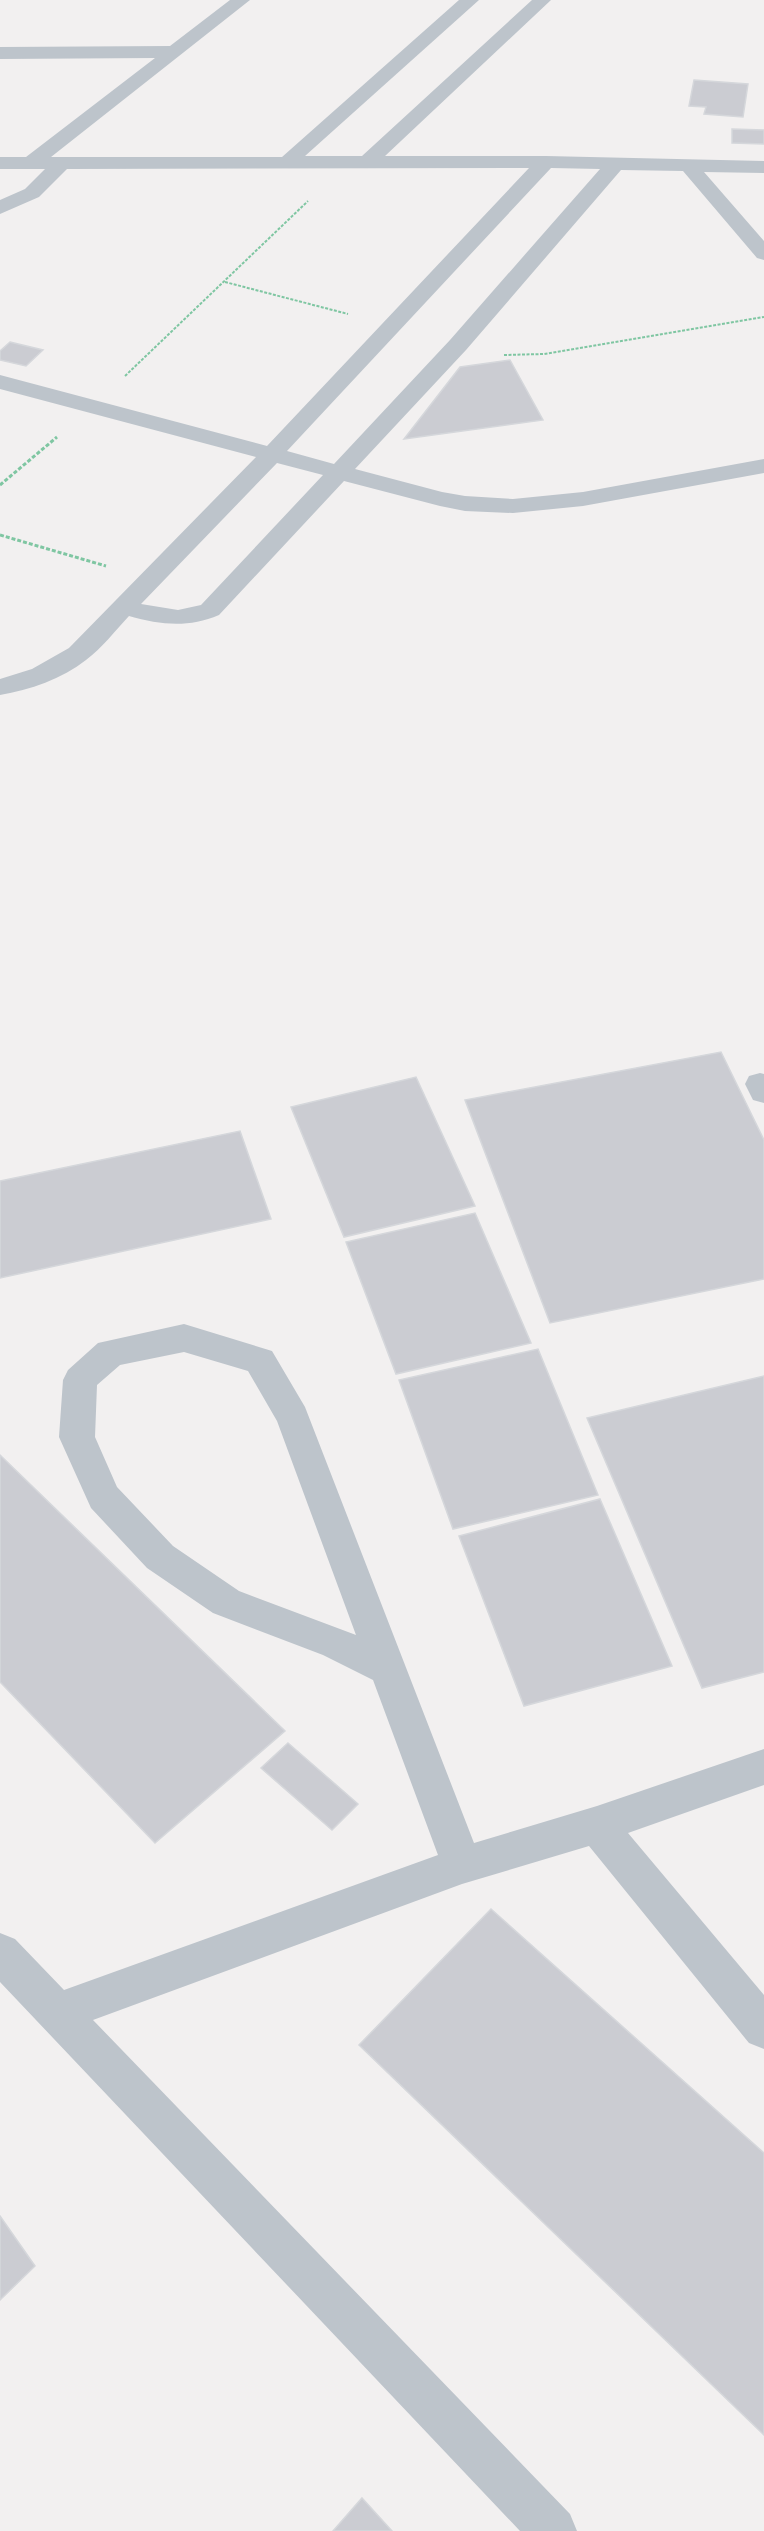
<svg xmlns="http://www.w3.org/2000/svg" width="764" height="2531" font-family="'Nunito Sans',sans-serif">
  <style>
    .building { fill: #cbccd2; stroke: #d5d7db; stroke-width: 1.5 }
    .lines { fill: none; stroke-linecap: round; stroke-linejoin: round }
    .path-far1 { stroke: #7fc6a2; stroke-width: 2; stroke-dasharray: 3 1.5; stroke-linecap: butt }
    .path { stroke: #7fc6a2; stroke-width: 3; stroke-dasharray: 4 2; stroke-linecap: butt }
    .minor { fill: #bdc4cb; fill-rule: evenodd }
  </style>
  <rect width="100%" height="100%" fill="#f2f0f0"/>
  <g class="building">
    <polygon points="694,80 748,84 743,117 704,114 706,107 689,106"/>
    <polygon points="732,129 764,130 764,144 732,143"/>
    <polygon points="10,342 43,350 26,366 0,360 0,351"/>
    <polygon points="510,360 543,420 404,439 460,367"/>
    <polygon points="721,1052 764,1140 764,1279 550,1323 465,1100"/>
    <polygon points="416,1077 475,1206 344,1237 291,1107"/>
    <polygon points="240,1131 271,1219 0,1278 0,1181"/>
    <polygon points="475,1213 531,1343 396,1374 346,1242"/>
    <polygon points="538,1349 598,1495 453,1529 399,1380"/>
    <polygon points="764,1376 764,1672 702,1688 587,1418"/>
    <polygon points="0,1455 285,1731 155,1843 0,1682"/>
    <polygon points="600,1499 672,1666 524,1706 459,1536"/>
    <polygon points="288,1743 358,1804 332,1830 261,1768"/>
    <polygon points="491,1909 764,2153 764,2435 359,2045"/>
    <polygon points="0,2216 35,2266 0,2300"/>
    <polygon points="362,2498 392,2531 333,2531"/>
  </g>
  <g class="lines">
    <g class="path-far1">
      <polyline points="225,282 348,314"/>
      <polyline points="504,355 544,354 764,317"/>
      <polyline points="125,376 308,201"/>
    </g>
    <g class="path">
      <polyline points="0,485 57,437"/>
      <polyline points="0,535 106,566"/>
    </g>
    <g class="minor">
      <path d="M230,0H250L51,157H282L459,0H479L305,156H362L532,0H551L385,156H546L764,161V173L704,172L764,241V260L757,258L683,171L621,170L466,350L355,469L442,492L465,496L513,499L583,492L764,459V473L583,506L513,513L465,511L440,506L344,481L219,615C188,628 161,625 129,616C115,631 102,648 86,660C62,679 30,690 0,695V679L32,669L69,648L256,457L0,389V375L267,446L529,168L67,169L39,197L0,214V200L25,189L45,169H0V157H26L155,58L0,59V47L170,46ZM551,168L600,169L450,340L334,464L287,451ZM277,463L323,475L201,605L178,610L141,604Z"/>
      <polygon points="760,1073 764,1074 764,1103 753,1100 745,1084 749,1076"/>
      <path d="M184,1324L272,1351L305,1407L474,1843L597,1806L764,1749V1785L628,1833L764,1995V2049L749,2043L589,1846L462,1884L93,2020L570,2514L577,2531H520L0,1982V1933L15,1939L64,1990L438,1855L373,1680L323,1655L213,1613L147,1568L91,1508L59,1437L63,1380L68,1370L98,1343ZM184,1352L248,1371L277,1421L356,1635L239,1591L173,1546L117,1487L95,1437L97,1385L120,1365Z"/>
    </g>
  </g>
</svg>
